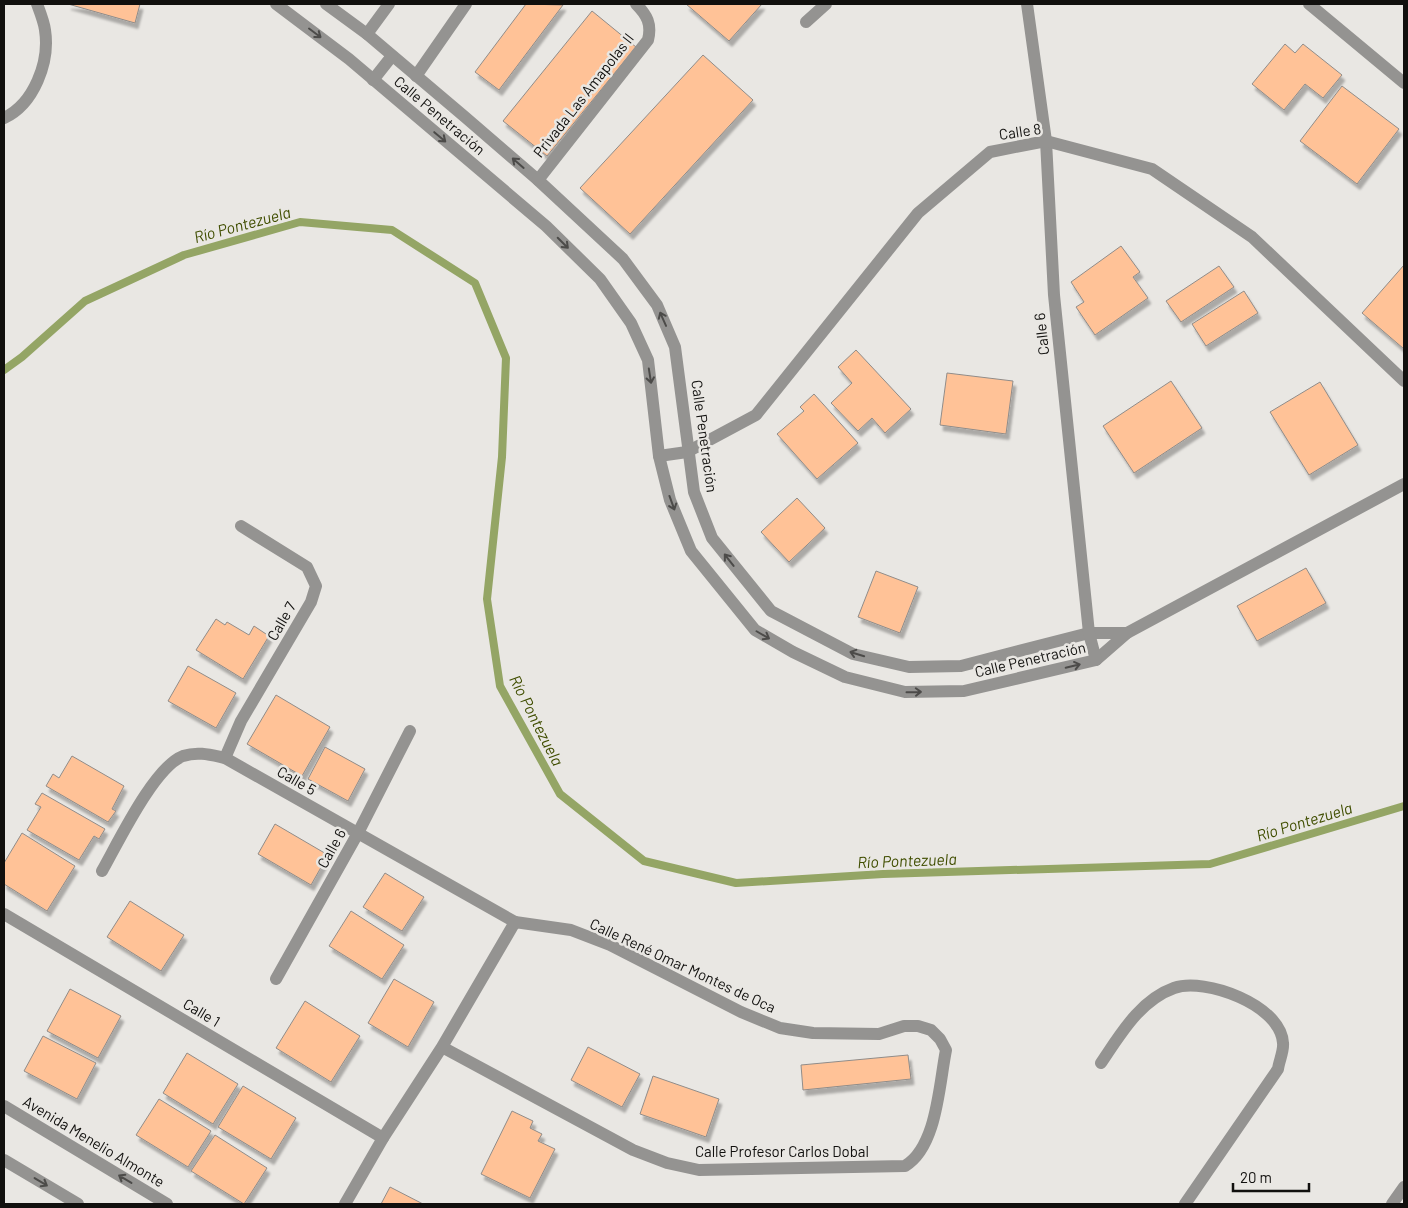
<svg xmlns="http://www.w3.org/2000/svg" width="1408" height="1208" font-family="Barlow,sans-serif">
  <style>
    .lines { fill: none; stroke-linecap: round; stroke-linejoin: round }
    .stream { stroke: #94a565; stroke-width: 8 }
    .building { fill: #ffc297; stroke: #908c89; filter: url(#shadow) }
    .minor { stroke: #949391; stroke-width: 12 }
    .oneway { stroke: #4c4b49 }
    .labels { text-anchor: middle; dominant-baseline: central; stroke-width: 5; stroke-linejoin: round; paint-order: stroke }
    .street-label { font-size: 15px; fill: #11100e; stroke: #e9e7e3 }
    .water-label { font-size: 16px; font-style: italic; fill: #404e00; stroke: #e9e7e3 }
  </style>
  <defs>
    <filter id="shadow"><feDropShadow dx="3" dy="5.5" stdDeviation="1" flood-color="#0004"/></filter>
  </defs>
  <rect width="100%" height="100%" fill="#e9e7e3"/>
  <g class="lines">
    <polyline class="stream" points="4,370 22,357 85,301 184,255 300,222 392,230 475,283 506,358 502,457 487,599 500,686 560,794 644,861 736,883 883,874 1210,864 1404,806"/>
  </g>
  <g class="building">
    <polygon points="68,4 140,4 135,23"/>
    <polygon points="526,4 563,5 499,90 475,72"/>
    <polygon points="686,4 762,4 729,41"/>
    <polygon points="592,11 636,47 547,156 503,121"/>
    <polygon points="1285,44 1295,53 1303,44 1342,75 1323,98 1305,84 1284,110 1252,84"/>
    <polygon points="703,55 753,100 630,234 580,188"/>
    <polygon points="1342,86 1399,129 1357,184 1300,141"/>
    <polygon points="1121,246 1140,272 1133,277 1148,298 1095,335 1076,307 1084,302 1071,282"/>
    <polygon points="1404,265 1404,349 1362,313"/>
    <polygon points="1219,266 1234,287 1181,322 1166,301"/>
    <polygon points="1244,291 1258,313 1206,346 1192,324"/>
    <polygon points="856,350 911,409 885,433 872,418 858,431 831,403 852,383 838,367"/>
    <polygon points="947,373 1013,381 1006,434 940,425"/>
    <polygon points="1171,381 1202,428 1134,473 1103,426"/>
    <polygon points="1320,382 1358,445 1309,475 1270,412"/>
    <polygon points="814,394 858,443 817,479 777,434 804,411 800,407"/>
    <polygon points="797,498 825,528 789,562 761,532"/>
    <polygon points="1306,568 1326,603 1257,641 1237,606"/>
    <polygon points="876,571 918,587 900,633 858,617"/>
    <polygon points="216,619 225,625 227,622 249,635 254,626 269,636 243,679 196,650"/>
    <polygon points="188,666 236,693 216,728 168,701"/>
    <polygon points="276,695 330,727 302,776 247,744"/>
    <polygon points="325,747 365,769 348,801 308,779"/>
    <polygon points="72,756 124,786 112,809 116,811 108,822 46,786 53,774 59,778"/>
    <polygon points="42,793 105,829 99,839 94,836 79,860 27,830 41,807 35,804"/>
    <polygon points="275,824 328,855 311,885 258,854"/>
    <polygon points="22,833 75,866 47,911 4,884 4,863"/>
    <polygon points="385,873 424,897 402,931 363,907"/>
    <polygon points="130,901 184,935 161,971 107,937"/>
    <polygon points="351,911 404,945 382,979 329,946"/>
    <polygon points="394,979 434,1002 408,1047 368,1023"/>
    <polygon points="70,989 121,1016 98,1058 47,1031"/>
    <polygon points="305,1001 360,1036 331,1082 276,1048"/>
    <polygon points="43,1036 96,1063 77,1099 24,1071"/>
    <polygon points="588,1047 640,1074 622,1107 571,1080"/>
    <polygon points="187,1053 238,1084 213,1124 163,1093"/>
    <polygon points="908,1055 911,1079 803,1090 801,1065"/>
    <polygon points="653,1076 719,1099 706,1137 640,1114"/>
    <polygon points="243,1086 296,1118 271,1159 218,1127"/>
    <polygon points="159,1099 211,1131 188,1167 136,1135"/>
    <polygon points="512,1111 533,1121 530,1128 542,1134 538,1141 555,1149 530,1198 481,1174"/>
    <polygon points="215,1135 267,1168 244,1204 191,1171"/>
    <polygon points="390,1187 423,1204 381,1204"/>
  </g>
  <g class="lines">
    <g class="minor">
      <polyline points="276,4 349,59 546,226 600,279 631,323 648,360 659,456 670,500 691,551 755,630 793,652 845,677 905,692 964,691 1096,660 1127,633 1404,484"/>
      <polyline points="326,4 367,34 465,117 538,180 623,259 657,305 675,347 694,492 712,538 771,611 853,654 909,667 961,666 1089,633 1127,633"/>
      <polyline points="1027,4 1046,141 1054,295 1089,633 1096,660"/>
      <polyline points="1309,4 1404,83"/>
      <polyline points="806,22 826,4"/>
      <polyline points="367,34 389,4"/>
      <polyline points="416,76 466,4"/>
      <polyline points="373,80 392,56"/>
      <path d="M4,118C34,104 50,62 45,30C44,22 40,12 37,4"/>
      <path d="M538,180L648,40C652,24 647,15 636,4"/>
      <polyline points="659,456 687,452 756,415 918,213 990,152 1046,141 1152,169 1252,237 1404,381"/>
      <polyline points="225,758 241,721 311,602 316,586 307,567 241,526"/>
      <path d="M102,871C118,843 154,767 183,756C198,751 211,755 225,758L515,922"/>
      <polyline points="4,914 383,1138"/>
      <polyline points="276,979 358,833 410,731"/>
      <path d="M1101,1063C1120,1035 1140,1000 1174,988C1205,977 1281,1005 1283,1043C1284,1051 1279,1061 1278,1069L1185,1204"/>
      <polyline points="4,1106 167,1204"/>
      <polyline points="4,1160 78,1204"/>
      <path d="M345,1204L383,1138L442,1047L515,922L571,930L610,945L741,1012L780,1028L813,1033L879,1034L904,1026H918L931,1030L940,1039L946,1050C939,1085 937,1147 905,1166L699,1170L667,1163L633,1150L442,1047"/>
      <polyline points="1392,1204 1404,1187"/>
    </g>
  </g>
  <defs><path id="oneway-shaft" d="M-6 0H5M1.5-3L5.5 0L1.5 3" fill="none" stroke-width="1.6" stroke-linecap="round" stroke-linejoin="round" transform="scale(1.25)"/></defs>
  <g class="oneway">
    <use href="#oneway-shaft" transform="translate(315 33) rotate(37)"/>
    <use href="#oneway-shaft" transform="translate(440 137) rotate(40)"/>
    <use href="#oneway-shaft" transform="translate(518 163) rotate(-139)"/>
    <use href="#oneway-shaft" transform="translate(563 243) rotate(45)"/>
    <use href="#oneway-shaft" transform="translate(663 319) rotate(-114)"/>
    <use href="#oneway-shaft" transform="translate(650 376) rotate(81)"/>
    <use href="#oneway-shaft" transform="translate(672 503) rotate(70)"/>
    <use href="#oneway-shaft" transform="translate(729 560) rotate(-128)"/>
    <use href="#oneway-shaft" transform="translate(763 635) rotate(30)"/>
    <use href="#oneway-shaft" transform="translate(857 654) rotate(-163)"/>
    <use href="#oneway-shaft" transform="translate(1073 666) rotate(-13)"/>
    <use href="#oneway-shaft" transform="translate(914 692) rotate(-1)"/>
    <use href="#oneway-shaft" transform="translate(125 1179) rotate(-149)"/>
    <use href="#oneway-shaft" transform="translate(41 1182) rotate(31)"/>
  </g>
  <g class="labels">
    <g class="street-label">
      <text transform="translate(583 95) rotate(-52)">Privada Las Amapolas II</text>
      <text transform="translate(440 115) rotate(40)">Calle Penetración</text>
      <text transform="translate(1020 131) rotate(-8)">Calle 8</text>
      <text transform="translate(1041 334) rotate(-96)">Calle 6</text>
      <text transform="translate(705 436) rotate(82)">Calle Penetración</text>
      <text transform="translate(281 621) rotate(-60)">Calle 7</text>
      <text transform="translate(1030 659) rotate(-13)">Calle Penetración</text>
      <text transform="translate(297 780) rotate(30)">Calle 5</text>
      <text transform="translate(331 848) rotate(-61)">Calle 6</text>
      <text transform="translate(683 965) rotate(25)">Calle René Omar Montes de Oca</text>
      <text transform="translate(202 1012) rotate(31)">Calle 1</text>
      <text transform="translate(94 1141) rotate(31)">Avenida Menelio Almonte</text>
      <text x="782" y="1151">Calle Profesor Carlos Dobal</text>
    </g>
    <g class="water-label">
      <text transform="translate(242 224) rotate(-15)">Río Pontezuela</text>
      <text transform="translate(537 720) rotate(63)">Río Pontezuela</text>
      <text transform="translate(1304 821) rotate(-17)">Río Pontezuela</text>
      <text transform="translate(907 860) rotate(-2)">Río Pontezuela</text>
    </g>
  </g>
  <rect width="1408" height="1208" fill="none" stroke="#11100e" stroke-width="10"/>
  <path d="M1233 1183v8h76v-8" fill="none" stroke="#11100e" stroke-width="2.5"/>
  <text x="1240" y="1183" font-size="15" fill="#11100e" stroke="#e9e7e3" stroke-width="4" paint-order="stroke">20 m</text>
</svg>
